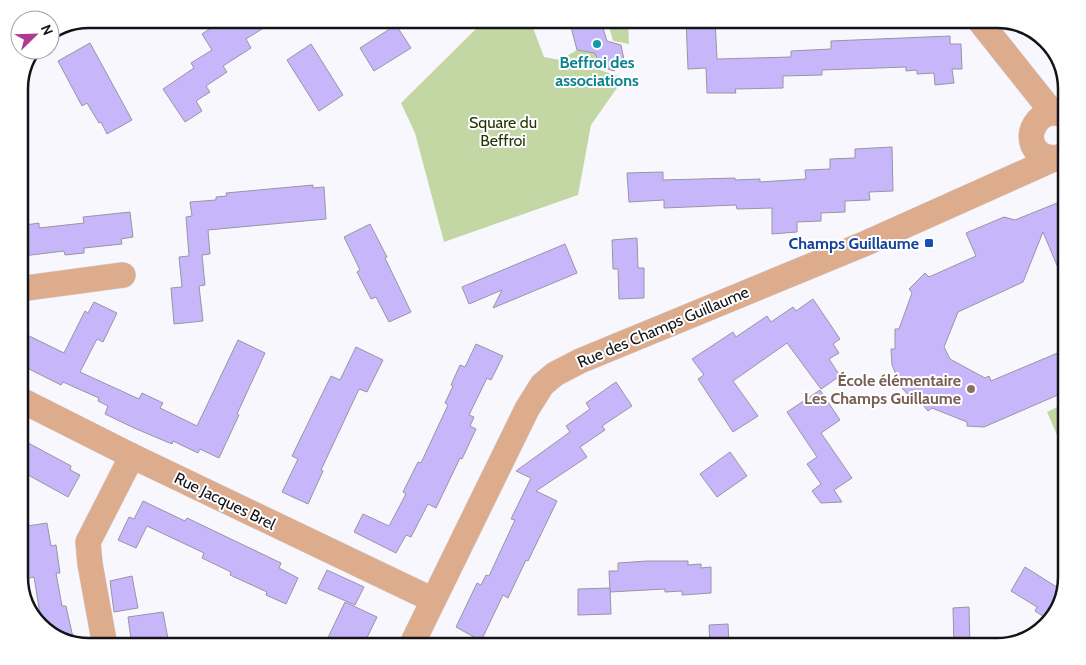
<svg xmlns="http://www.w3.org/2000/svg" width="1086" height="665" font-family="Cabin,sans-serif">
  <style>
    .green { fill: #c2d7a4 }
    .building { fill: #c8b6fb; stroke: #9895a3 }
    .lines { fill: none; stroke-linecap: round; stroke-linejoin: round }
    .street-casing { stroke: #d4d3d9; stroke-width: 26 }
    .street { stroke: #ddac8d; stroke-width: 25 }
    .culture-dot { fill: #0f9aa8; stroke: #fff; stroke-width: 2 }
    .transit-dot { fill: #1a4fb4; stroke: #fff; stroke-width: 2 }
    .education-dot { fill: #8d6e63; stroke: #fff; stroke-width: 2 }
    .labels { text-anchor: middle; dominant-baseline: central; stroke-width: 4; stroke-linejoin: round; paint-order: stroke }
    .culture-label { font-size: 16px; font-weight: bold; fill: #0d838f; stroke: #fff }
    .park-label { font-size: 16px; fill: #263602; stroke: #fff }
    .transit-label { font-size: 16px; font-weight: bold; fill: #164399; stroke: #fff; text-anchor: end }
    .street-label { font-size: 16px; fill: #141318; stroke: #fff }
    .education-label { font-size: 16px; font-weight: bold; fill: #785e54; stroke: #fff; text-anchor: end }
    .rim { fill: none; stroke: #141318; stroke-width: 2.5 }
  </style>
  <rect width="100%" height="100%" fill="#f9f7fe"/>
  <g class="green">
    <polygon points="486,19 537,19 532,25 544,57 560,60 577,50 595,53 597,69 624,78 591,125 578,195 444,242 415,133 401,103"/>
    <polygon points="607,19 628,19 629,44 613,41"/>
    <polygon points="1067,402 1067,458 1047,412"/>
  </g>
  <g class="building">
    <polygon points="224,19 278,19 246,39 251,48 223,66 227,72 206,86 210,92 196,101 202,111 185,122 163,89 194,68 191,63 212,50 202,34"/>
    <polygon points="569,19 600,19 607,41 621,45 624,60 614,71 599,66 595,53 577,50"/>
    <polygon points="686,19 715,19 717,59 791,57 791,51 831,49 831,41 950,36 950,44 961,44 962,69 952,69 954,83 935,85 934,73 917,74 917,70 906,71 906,67 822,70 822,75 783,76 783,88 735,89 736,93 707,93 706,68 688,69"/>
    <polygon points="396,25 411,48 374,71 360,48"/>
    <polygon points="90,43 132,120 107,134 101,122 99,123 87,103 82,106 58,61"/>
    <polygon points="311,44 343,95 319,111 287,60"/>
    <polygon points="892,147 893,191 869,192 870,200 845,201 845,212 821,213 821,221 797,222 797,232 772,234 772,208 737,209 736,205 664,208 664,200 629,202 627,173 663,172 663,180 735,178 735,180 760,179 760,182 806,179 805,170 830,169 830,159 855,158 855,149"/>
    <polygon points="313,185 313,188 324,187 326,219 208,230 210,254 202,255 205,285 199,286 203,321 174,324 171,288 182,287 179,257 189,256 186,217 192,216 190,202 216,200 216,197 227,196 226,193"/>
    <polygon points="1067,199 1067,289 1043,232 1023,282 958,312 944,347 950,359 985,378 989,376 991,381 1067,349 1067,391 984,427 967,426 967,422 932,408 928,411 914,394 910,397 902,388 892,365 891,349 895,349 895,329 899,329 912,293 909,289 925,273 929,277 976,256 966,233 1004,217 1015,220"/>
    <polygon points="130,212 133,237 121,239 122,244 84,248 84,253 65,255 64,251 23,256 23,251 19,252 19,226 39,223 39,228 84,223 83,217"/>
    <polygon points="370,224 387,257 385,258 411,312 389,322 376,297 371,299 357,272 360,270 344,237"/>
    <polygon points="637,238 638,268 644,268 644,298 619,299 618,269 613,269 612,240"/>
    <polygon points="565,244 577,273 493,308 502,290 469,304 462,287"/>
    <polygon points="813,299 840,339 833,344 839,353 829,359 840,376 821,389 787,343 733,381 758,416 733,432 698,379 704,375 692,359 733,332 736,337 767,316 771,322 793,307 796,311"/>
    <polygon points="94,302 117,313 103,342 97,339 80,372 139,399 142,393 163,403 160,408 197,426 238,340 265,353 237,414 239,415 219,458 200,449 198,453 173,441 172,444 134,428 105,414 108,406 98,401 99,398 63,382 61,385 19,364 19,331 64,353 85,311 88,313"/>
    <polygon points="476,344 503,356 491,380 487,378 469,415 474,417 470,426 476,429 462,459 460,458 436,508 428,504 411,537 406,535 396,553 354,532 363,514 389,526 406,494 403,492 418,462 421,463 448,405 445,403 453,386 451,385 460,365 465,367"/>
    <polygon points="356,347 383,360 367,392 359,389 321,470 323,471 308,504 282,492 298,459 292,456 331,376 340,380"/>
    <polygon points="616,382 632,406 602,426 605,430 580,447 587,457 536,491 557,501 528,561 526,560 508,598 503,595 481,641 456,627 477,583 481,585 486,575 489,576 515,520 511,519 531,478 516,471 570,432 566,426 590,409 586,403"/>
    <polygon points="820,390 840,420 821,433 852,478 834,490 842,502 821,503 812,491 821,484 807,464 817,457 787,412"/>
    <polygon points="19,438 71,466 70,470 80,475 68,497 19,470"/>
    <polygon points="730,452 747,476 717,497 700,474"/>
    <polygon points="143,501 185,521 187,518 281,563 279,568 298,578 286,604 266,595 267,592 230,575 231,572 202,558 204,553 147,526 136,548 118,540 129,517 134,519"/>
    <polygon points="47,523 51,546 56,545 60,573 56,573 62,606 66,606 74,642 53,637 42,626 34,577 25,579 21,551 25,550 21,527"/>
    <polygon points="647,561 688,561 688,565 701,564 701,568 711,567 711,593 682,595 682,591 665,592 665,589 610,592 609,571 618,571 618,563"/>
    <polygon points="1025,567 1063,591 1058,612 1049,620 1035,611 1037,607 1011,591"/>
    <polygon points="327,570 364,587 355,605 318,589"/>
    <polygon points="132,576 138,608 114,612 110,581"/>
    <polygon points="610,588 611,614 578,615 578,589"/>
    <polygon points="345,602 377,617 363,646 324,646"/>
    <polygon points="969,607 970,646 954,646 953,608"/>
    <polygon points="163,612 168,639 164,640 165,646 132,646 128,617"/>
    <polygon points="728,624 729,646 710,646 709,625"/>
  </g>
  <g class="lines">
    <defs>
      <g id="street">
        <polyline points="978,19 1052,112"/>
        <path d="M1065,155C1057,159 1050,159 1042,155C1017,140 1040,101 1067,117"/>
        <polyline points="19,289 123,275"/>
        <polyline points="19,399 132,456 433,600"/>
        <polyline points="105,646 90,564 88,542 132,456"/>
        <polyline points="411,646 527,409 542,385 555,374 580,361 864,244 1056,158"/>
      </g>
    </defs>
    <use href="#street" class="street-casing"/>
    <use href="#street" class="street"/>
  </g>
  <circle class="culture-dot" cx="597" cy="44" r="5"/>
  <rect class="transit-dot" x="924" y="238" width="10" height="10" rx="2.5"/>
  <circle class="education-dot" cx="971" cy="389" r="5"/>
  <g class="labels">
    <g class="culture-label">
      <text x="597" y="62">Beffroi des<tspan x="597" dy="18">associations</tspan></text>
    </g>
    <g class="park-label">
      <text x="503" y="122">Square du<tspan x="503" dy="18">Beffroi</tspan></text>
    </g>
    <g class="transit-label">
      <text x="919" y="243">Champs Guillaume</text>
    </g>
    <g class="street-label">
      <text transform="translate(663 327) rotate(-23)">Rue des Champs Guillaume</text>
      <text transform="translate(225 501) rotate(26)">Rue Jacques Brel</text>
    </g>
    <g class="education-label">
      <text x="961" y="380">École élémentaire<tspan x="961" dy="18">Les Champs Guillaume</tspan></text>
    </g>
  </g>
  <path d="M0 0H1086V665H0ZM89 28H997A61 61 0 0 1 1058 89V577A61 61 0 0 1 997 638H89A61 61 0 0 1 28 577V89A61 61 0 0 1 89 28Z" fill="#fff" fill-rule="evenodd"/>
  <path class="rim" d="M89 28H997A61 61 0 0 1 1058 89V577A61 61 0 0 1 997 638H89A61 61 0 0 1 28 577V89A61 61 0 0 1 89 28Z"/>
  <g transform="translate(35 35) rotate(67)"><circle r="24" fill="#ffffff" stroke="#a1a1a3"/>
  <path d="M0-4L9 19L0 12L-9 19Z" fill="#af3a93"/>
  <text y="-8" font-size="14" font-weight="bold" text-anchor="middle" fill="#141318">N</text>
  </g>
</svg>
